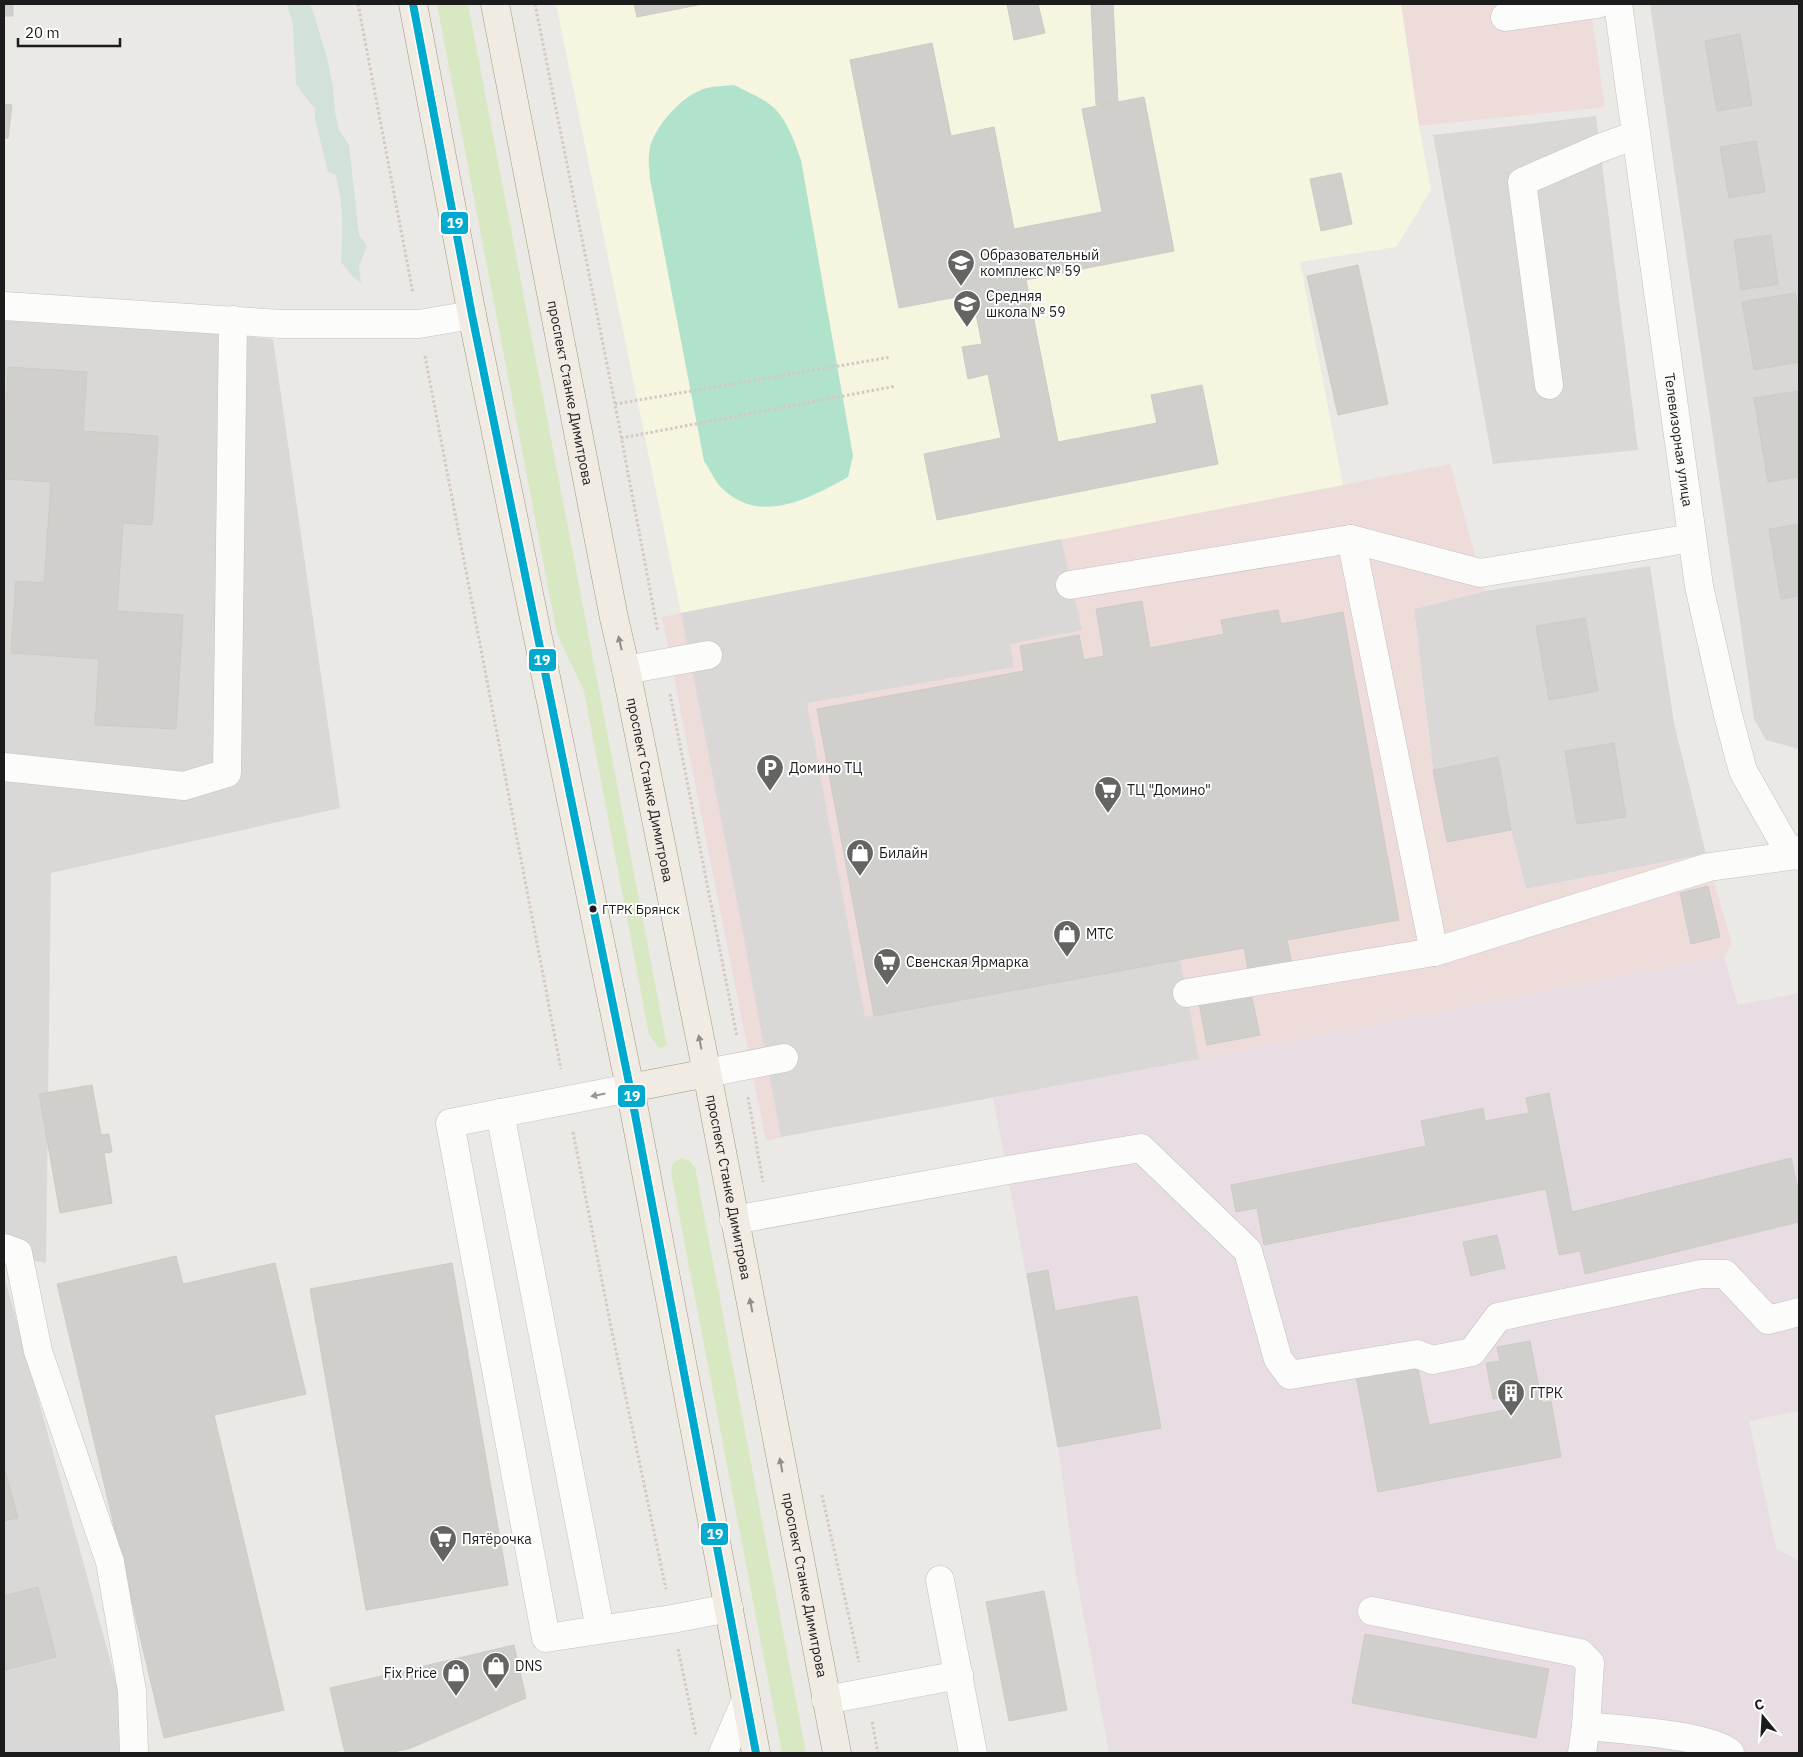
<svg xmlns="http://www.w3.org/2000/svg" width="1803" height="1757" font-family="'IBM Plex Sans',sans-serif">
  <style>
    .residential { fill: #dad8d6 }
    .commercial { fill: #eddcda }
    .industrial { fill: #e9dde4 }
    .education { fill: #f6f5df }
    .religious { fill: #d9d8d6 }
    .grass { fill: #d8e8c3 }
    .wetland { fill: #d3e2d8 }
    .pitch { fill: #b0e2cc }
    .building { fill: #d1cfcc; stroke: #cecac6 }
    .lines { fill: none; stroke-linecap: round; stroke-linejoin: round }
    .minor-casing { stroke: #c3c2c1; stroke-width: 29 }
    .major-casing { stroke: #a19681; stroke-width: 29 }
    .path { stroke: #d5c7c5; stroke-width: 3; stroke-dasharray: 2.5 2.5; stroke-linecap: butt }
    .minor { stroke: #fcfcfb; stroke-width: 28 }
    .major { stroke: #f0ebe3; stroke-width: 28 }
    .bus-1-casing { stroke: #fff; stroke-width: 11 }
    .bus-1 { stroke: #00a9ce; stroke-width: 8 }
    .oneway { fill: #918e89 }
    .oneway2 { fill: #979797 }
    .bus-dot { fill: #1c1c1c; stroke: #fff; stroke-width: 2 }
    .labels { text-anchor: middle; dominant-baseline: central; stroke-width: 4; stroke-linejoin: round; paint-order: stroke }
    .bus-label { font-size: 13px; fill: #1c1c1c; stroke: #fff; text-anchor: start }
    .poi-label { font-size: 14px; fill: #1c1c1c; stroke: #fff; text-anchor: start }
    .street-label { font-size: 14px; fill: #1c1c1c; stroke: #fff }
    .line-badge { stroke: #fff; stroke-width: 2 }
    .badge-label { font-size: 14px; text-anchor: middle; font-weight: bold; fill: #fff }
  </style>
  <rect width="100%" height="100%" fill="#ebe9e5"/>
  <g class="residential">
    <polygon points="1650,4 1799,4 1799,749 1766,740 1754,719"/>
    <polygon points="4,313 273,339 340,808 51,873 46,1263 4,1255"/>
    <polygon points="1650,566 1674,723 1706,854 1526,889 1511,830 1433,770 1414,609 1485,591"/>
    <polygon points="4,1275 119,1692 120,1753 4,1753"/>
  </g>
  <g class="commercial">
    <polygon points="1401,4 1590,4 1605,107 1419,126"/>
    <polygon points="1450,464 1485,591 1414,609 1433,769 1498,757 1511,830 1526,889 1706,854 1732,944 1724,957 1199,1059 781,1137 766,1141 662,617"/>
  </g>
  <polygon class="industrial" points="1724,957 1738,1005 1799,993 1799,1411 1749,1421 1776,1548 1799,1561 1799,1753 1109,1753 1075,1570 1058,1447 993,1097 1199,1059"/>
  <polygon class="education" points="556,4 1401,4 1419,126 1431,190 1396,247 1300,262 1343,485 681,613"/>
  <g class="religious">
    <polygon points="1596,116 1638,450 1493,464 1433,135"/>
    <polygon points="1061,539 1082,630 1010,644 1014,667 807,703 865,1017 1180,959 1199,1059 781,1137 733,880 681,613"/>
  </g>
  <g class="grass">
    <polygon points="437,4 468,4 667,1046 659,1048 649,1035 584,691 557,634"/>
    <polygon points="681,1158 689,1160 695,1167 806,1753 782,1753 671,1172 673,1163"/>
  </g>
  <path class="wetland" d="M287,4H309L313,11L327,58L333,87L335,112L339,130L349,145L359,235L367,246L359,266L361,283L352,276L341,262C343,233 344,203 335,174L328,172L315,119V108L309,102L296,84L293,24Z"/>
  <path class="pitch" d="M734,85C746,91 769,101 777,111C789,125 795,143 801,160L853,456L848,477C807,500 756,527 718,484C713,477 709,468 704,461L650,179C649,167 647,152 652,141C661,120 684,94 707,88C715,86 725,86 734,85Z"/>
  <g class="building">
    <rect x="4" y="4" width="9" height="12"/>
    <polygon points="634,4 703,4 637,17"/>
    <polygon points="1007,4 1038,4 1045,33 1014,40"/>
    <polygon points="1091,4 1113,4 1118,103 1096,105"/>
    <polygon points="1740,34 1752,105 1717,111 1705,41"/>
    <polygon points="932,43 951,136 994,127 1014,229 1102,212 1082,109 1144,97 1174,251 1026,280 1058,442 1157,423 1151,395 1202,385 1218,464 937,520 924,454 1001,438 988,374 968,379 962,347 982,344 972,294 899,308 850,60"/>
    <polygon points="4,104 12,105 8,138 4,138"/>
    <polygon points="1756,141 1765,192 1729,198 1720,147"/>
    <polygon points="1341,173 1352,224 1321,231 1310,179"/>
    <polygon points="1771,235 1778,284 1741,290 1734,240"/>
    <polygon points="1358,265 1388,404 1338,415 1307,276"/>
    <polygon points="1795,293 1799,317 1799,362 1754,370 1742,302"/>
    <polygon points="8,367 87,372 83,431 158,436 152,525 123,523 117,611 183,615 176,729 95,725 99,659 11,653 16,581 44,583 51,482 4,479 4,410 6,410"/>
    <polygon points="1798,391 1799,401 1799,477 1768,482 1754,398"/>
    <polygon points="1799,524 1799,596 1781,599 1769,529"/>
    <polygon points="1142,601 1150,648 1224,634 1221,620 1278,610 1281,624 1343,612 1399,920 1287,940 1293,968 1249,976 1244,948 874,1016 817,709 1024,671 1020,646 1079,635 1084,660 1104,656 1096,609"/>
    <polygon points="1585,618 1598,691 1549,700 1536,626"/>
    <polygon points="1614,743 1626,817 1577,824 1565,751"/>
    <polygon points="1498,757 1511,830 1447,842 1433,770"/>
    <polygon points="1708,886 1720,937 1691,944 1680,893"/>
    <polygon points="1251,993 1260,1035 1207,1045 1199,1003"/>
    <polygon points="92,1085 101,1135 109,1134 112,1152 104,1153 112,1203 60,1213 39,1094"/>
    <polygon points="1549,1093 1572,1212 1791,1158 1799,1193 1799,1222 1585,1274 1580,1251 1559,1255 1546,1189 1264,1245 1257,1208 1236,1212 1231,1185 1426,1146 1421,1121 1483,1108 1485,1121 1529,1113 1526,1098"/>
    <polygon points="1497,1235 1505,1268 1471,1276 1463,1242"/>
    <polygon points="176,1256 183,1284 275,1263 306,1394 214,1415 284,1710 164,1738 57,1284"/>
    <polygon points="452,1263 508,1585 366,1610 310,1289"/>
    <polygon points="1048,1270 1055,1311 1137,1296 1161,1428 1058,1447 1027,1274"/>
    <polygon points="1530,1341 1542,1403 1551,1401 1561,1457 1378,1492 1356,1376 1417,1364 1429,1425 1509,1409 1507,1397 1493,1399 1486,1363 1500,1361 1497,1347"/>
    <polygon points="4,1467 18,1518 4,1521"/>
    <polygon points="38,1587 56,1657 4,1670 4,1596"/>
    <polygon points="1044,1591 1067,1710 1009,1721 986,1602"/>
    <polygon points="1365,1634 1549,1669 1536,1738 1352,1703"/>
    <polygon points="514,1645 526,1698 411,1748 389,1753 345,1753 330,1688"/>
  </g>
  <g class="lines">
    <defs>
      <g id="minor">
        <path id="s1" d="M1618,4L1699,586L1728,715L1743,771L1784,843L1799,856"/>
        <polyline points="1505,17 1597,4"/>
        <polyline points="4,306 282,324 419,324 472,315"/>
        <polyline points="1549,385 1522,182 1600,148 1636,135"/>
        <polyline points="1351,539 1480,573 1692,538"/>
        <polyline points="1070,585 1351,539 1434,952 1187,993"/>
        <polyline points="626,670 708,655"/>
        <polyline points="4,767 184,786 227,773 233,320"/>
        <polyline points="1434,952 1709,867 1797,855"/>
        <polyline points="707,1073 784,1058"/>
        <polyline points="630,1088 450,1123 546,1638 672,1619 729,1608"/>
        <polyline points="500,1113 600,1629"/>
        <polyline points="734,1220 1008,1170 1141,1148 1248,1251 1278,1359 1290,1375 1417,1354 1432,1360 1472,1352 1498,1317 1701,1274 1725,1274 1768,1320 1799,1312"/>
        <polyline points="4,1248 18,1253 38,1351 110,1562 132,1691 134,1753"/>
        <polyline points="940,1580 973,1753"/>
        <polyline points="1372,1611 1580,1653 1590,1663 1586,1726"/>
        <polyline points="826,1700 959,1675"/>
        <polyline points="723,1753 746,1700"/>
        <path d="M1582,1753L1586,1726C1616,1729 1712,1735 1730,1753"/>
      </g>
      <g id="major">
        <polyline points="413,4 472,315 630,1088 756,1753"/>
        <path id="s2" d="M495,4L614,618L626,670L707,1073L837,1753"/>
        <polyline points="630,1088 707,1073"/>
      </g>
    </defs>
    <use href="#minor" class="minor-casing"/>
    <use href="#major" class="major-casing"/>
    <g class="path">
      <polyline points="358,4 413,293"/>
      <polyline points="535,4 615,404 658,632"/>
      <polyline points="425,356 561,1069"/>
      <polyline points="615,404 891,357"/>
      <polyline points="621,438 896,386"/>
      <polyline points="670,694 737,1037"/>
      <polyline points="748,1097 763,1182"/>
      <polyline points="573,1132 610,1322 666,1589"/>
      <polyline points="822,1495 859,1662"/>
      <polyline points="678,1649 696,1735"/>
      <polyline points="872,1722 878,1753"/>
    </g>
    <use href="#minor" class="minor"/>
    <use href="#major" class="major"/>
    <defs>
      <polyline id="bus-1" points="413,4 472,315 630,1088 756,1753"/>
    </defs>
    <use href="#bus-1" class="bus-1-casing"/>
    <use href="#bus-1" class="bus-1"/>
  </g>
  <defs><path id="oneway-solid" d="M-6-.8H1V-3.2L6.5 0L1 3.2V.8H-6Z" transform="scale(1.25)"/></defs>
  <g class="oneway">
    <use href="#oneway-solid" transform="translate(620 643) rotate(-103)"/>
    <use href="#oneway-solid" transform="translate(700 1042) rotate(-101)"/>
    <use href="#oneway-solid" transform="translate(751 1305) rotate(-101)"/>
    <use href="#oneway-solid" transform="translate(781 1465) rotate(-101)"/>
  </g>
  <use class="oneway2" href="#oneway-solid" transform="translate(598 1095) rotate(169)"/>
  <defs>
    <symbol id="school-pin" viewBox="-11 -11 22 30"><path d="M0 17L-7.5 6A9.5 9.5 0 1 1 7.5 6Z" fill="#646462" stroke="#fff"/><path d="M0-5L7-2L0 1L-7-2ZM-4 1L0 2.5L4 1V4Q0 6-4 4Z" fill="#fff"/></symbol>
    <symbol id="parking-pin" viewBox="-11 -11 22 30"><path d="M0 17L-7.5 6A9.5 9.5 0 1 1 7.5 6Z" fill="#646462" stroke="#fff"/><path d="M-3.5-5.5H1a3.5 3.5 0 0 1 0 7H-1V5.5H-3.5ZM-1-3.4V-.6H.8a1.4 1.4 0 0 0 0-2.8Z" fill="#fff"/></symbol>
    <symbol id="supermarket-pin" viewBox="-11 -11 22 30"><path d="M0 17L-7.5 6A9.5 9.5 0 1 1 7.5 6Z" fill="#646462" stroke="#fff"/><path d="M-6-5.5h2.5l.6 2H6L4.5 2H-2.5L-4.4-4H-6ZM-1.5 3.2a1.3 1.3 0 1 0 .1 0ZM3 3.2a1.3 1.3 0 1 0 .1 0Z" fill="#fff"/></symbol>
    <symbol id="shop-pin" viewBox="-11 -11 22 30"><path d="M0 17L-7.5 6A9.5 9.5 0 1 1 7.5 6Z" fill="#646462" stroke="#fff"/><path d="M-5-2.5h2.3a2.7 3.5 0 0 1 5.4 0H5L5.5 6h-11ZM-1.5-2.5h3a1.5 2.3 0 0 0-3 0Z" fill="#fff"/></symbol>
    <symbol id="building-pin" viewBox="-11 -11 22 30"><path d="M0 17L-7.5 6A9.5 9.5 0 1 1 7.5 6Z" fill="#646462" stroke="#fff"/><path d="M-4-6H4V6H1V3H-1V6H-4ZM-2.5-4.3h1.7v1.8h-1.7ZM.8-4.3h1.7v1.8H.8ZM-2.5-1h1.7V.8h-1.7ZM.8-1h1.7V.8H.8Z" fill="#fff"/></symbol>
  </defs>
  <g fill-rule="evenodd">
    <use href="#school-pin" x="945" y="247" width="32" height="43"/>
    <use href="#school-pin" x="951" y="288" width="32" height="43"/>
    <use href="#parking-pin" x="754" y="752" width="32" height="43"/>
    <use href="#supermarket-pin" x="1092" y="774" width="32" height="43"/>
    <use href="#shop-pin" x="844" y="837" width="32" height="43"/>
    <use href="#shop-pin" x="1051" y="918" width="32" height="43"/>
    <use href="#supermarket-pin" x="871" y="946" width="32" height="43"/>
    <use href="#building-pin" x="1495" y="1377" width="32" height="43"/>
    <use href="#supermarket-pin" x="427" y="1523" width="32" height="43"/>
    <use href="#shop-pin" x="480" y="1650" width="32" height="43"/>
    <use href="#shop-pin" x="440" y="1657" width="32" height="43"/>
  </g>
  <circle class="bus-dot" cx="593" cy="909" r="4.5"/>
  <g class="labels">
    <g class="bus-label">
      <text x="602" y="909">ГТРК Брянск</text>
    </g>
    <g class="poi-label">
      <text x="980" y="255">Образовательный<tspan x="980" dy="16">комплекс № 59</tspan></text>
      <text x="986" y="296">Средняя<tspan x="986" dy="16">школа № 59</tspan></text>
      <text x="789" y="768">Домино ТЦ</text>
      <text x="1127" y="790">ТЦ "Домино"</text>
      <text x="879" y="853">Билайн</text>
      <text x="1086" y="934">МТС</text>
      <text x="906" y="962">Свенская Ярмарка</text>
      <text x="1530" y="1393">ГТРК</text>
      <text x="462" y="1539">Пятёрочка</text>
      <text x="515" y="1666">DNS</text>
      <text x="437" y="1673" text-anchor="end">Fix Price</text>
    </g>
    <g class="street-label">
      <text stroke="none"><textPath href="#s2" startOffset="396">проспект Станке Димитрова</textPath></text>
      <text stroke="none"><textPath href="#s1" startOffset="440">Телевизорная улица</textPath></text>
      <text stroke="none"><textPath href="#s2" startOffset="801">проспект Станке Димитрова</textPath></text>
      <text stroke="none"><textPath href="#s2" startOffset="1206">проспект Станке Димитрова</textPath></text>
      <text stroke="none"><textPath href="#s2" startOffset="1611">проспект Станке Димитрова</textPath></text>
    </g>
  </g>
  <g class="line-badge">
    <rect x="440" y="211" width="29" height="24" rx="5" fill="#00a9ce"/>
    <rect x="528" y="648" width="29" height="24" rx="5" fill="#00a9ce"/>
    <rect x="617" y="1084" width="29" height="24" rx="5" fill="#00a9ce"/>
    <rect x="700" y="1522" width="29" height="24" rx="5" fill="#00a9ce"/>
  </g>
  <g class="badge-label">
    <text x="455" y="228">19</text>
    <text x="542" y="665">19</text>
    <text x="632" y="1101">19</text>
    <text x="715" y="1539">19</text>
  </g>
  <rect width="1803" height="1757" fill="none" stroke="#1c1c1c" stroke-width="10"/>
  <g transform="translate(1763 1717) rotate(342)" stroke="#ffffff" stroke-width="4" paint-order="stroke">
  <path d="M0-4L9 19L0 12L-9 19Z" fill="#1c1c1c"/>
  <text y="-8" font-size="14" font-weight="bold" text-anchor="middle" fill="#1c1c1c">С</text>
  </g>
  <path d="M18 38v8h102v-8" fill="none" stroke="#1c1c1c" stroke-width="2.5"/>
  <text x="25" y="38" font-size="15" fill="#1c1c1c" stroke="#ffffff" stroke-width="4" paint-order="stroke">20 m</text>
</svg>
